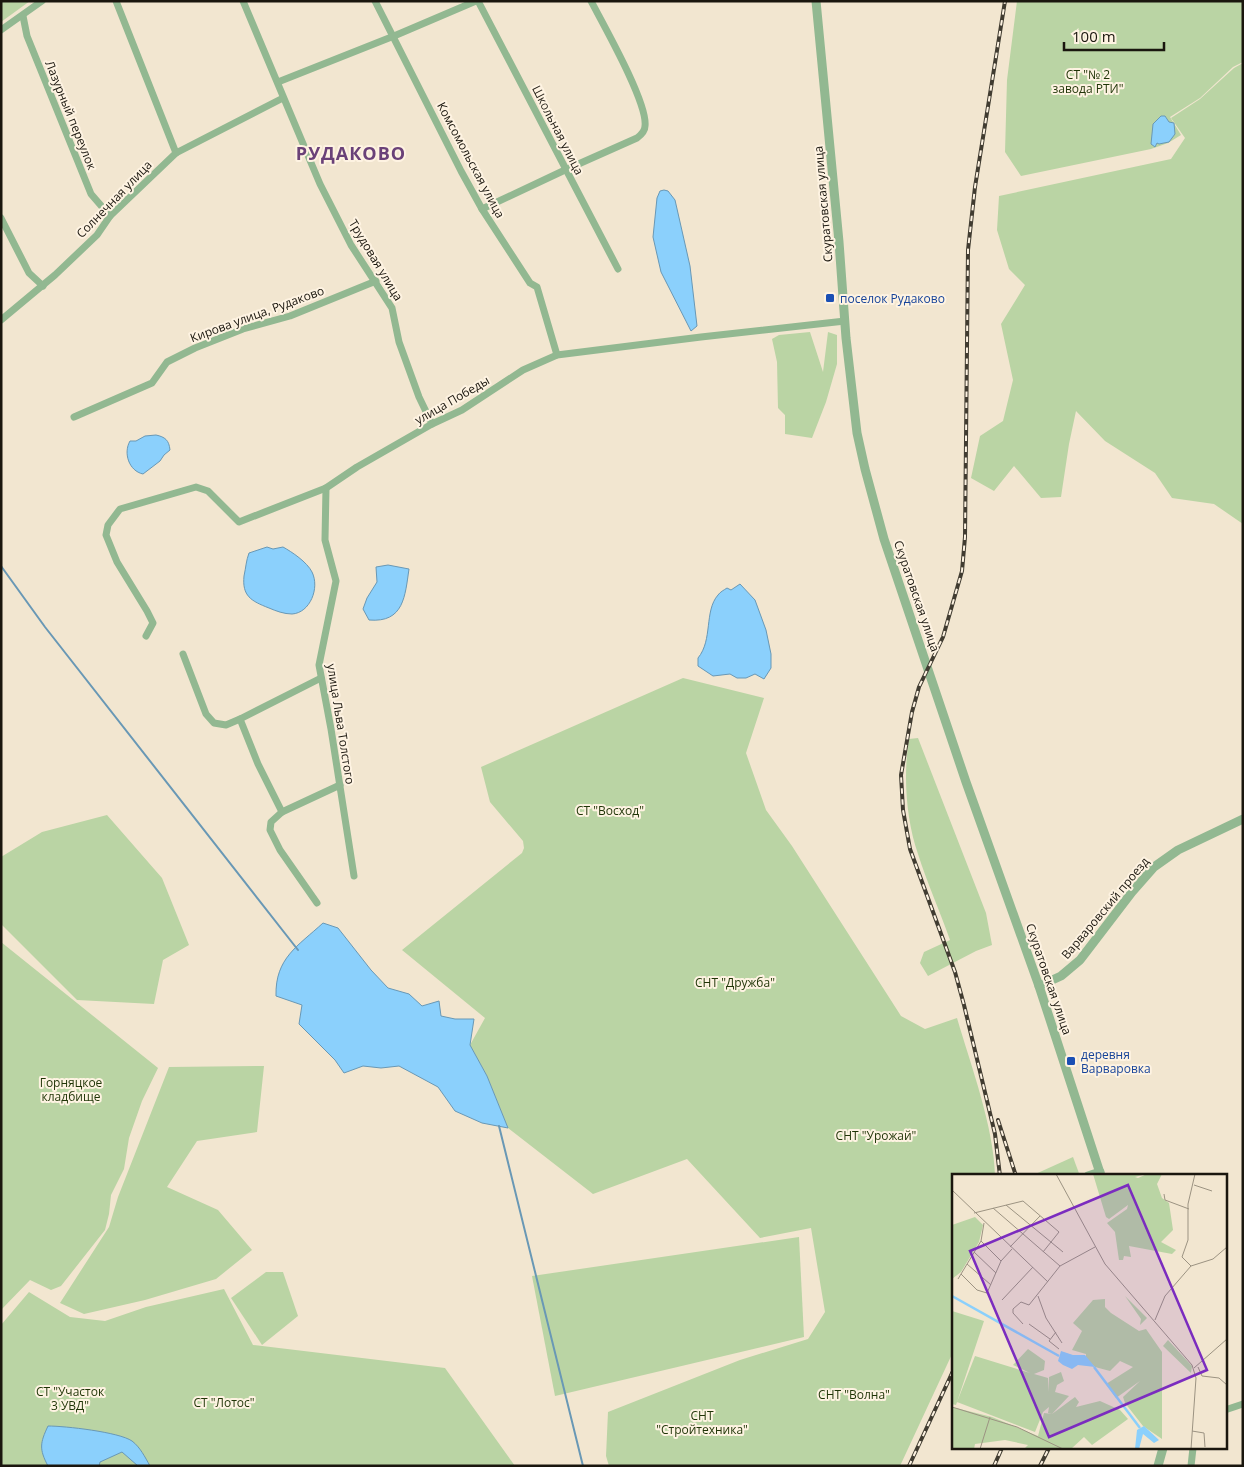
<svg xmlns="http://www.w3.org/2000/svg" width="1244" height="1467" font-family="'Open Sans',sans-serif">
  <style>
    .green { fill: #bad4a4 }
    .water { fill: #8bd0fc; stroke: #6998b5 }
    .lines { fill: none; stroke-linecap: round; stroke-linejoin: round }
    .stream { stroke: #6998b5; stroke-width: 2 }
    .minor { stroke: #92b891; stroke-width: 7 }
    .tertiary { stroke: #92b891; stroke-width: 9 }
    .rail-casing { stroke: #413c31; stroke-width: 4 }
    .rail { stroke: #fef3e2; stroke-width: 2; stroke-dasharray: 5.5; stroke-linecap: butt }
    .transit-dot { fill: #1a4fb4; stroke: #fef3e2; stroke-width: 2 }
    .labels { text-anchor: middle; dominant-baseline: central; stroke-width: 4; stroke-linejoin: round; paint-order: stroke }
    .park-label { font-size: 12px; fill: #1f3406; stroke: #fef3e2 }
    .street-label { font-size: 12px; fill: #1a160e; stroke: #fef3e2 }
    .transit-label { font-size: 12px; fill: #164399; stroke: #fef3e2; text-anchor: start }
    .district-label { font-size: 18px; font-weight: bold; letter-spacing: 1px; fill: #6a4178; stroke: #fef3e2 }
    .inset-river { fill: none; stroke: #8bd0fc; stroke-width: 2.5 }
    .inset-road { fill: none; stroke: #9c9382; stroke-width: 1 }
    .view { fill: #7b2cbf; fill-opacity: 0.15; stroke: #7b2cbf; stroke-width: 2.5 }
    .inset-edge { fill: none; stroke: #1a160e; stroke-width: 2.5 }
  </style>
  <rect width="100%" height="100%" fill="#f2e6d0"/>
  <g class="green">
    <polygon points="1,1 30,1 1,22"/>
    <polygon points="1017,1 1243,1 1243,62 1233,67 1200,98 1170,117 1181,135 1168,143 1151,149 1021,176 1005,152 1007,80"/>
    <polygon points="1243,63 1243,524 1214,504 1172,498 1155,473 1105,441 1076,411 1069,444 1061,497 1041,498 1014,466 994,491 971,478 980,436 1003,421 1013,380 1001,324 1025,285 1009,269 997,230 999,196 1171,159 1185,138 1171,118 1200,99 1234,68"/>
    <polygon points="810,332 823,372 828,332 837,335 837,364 826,402 812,438 785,434 785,415 778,408 777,362 772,339 779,335"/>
    <path d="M683,678L764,698L746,753L766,810L792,846L901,1016L925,1029L957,1018C971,1066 994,1127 995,1176H953V1352L900,1466H609L606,1456L608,1412L740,1360L808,1339L825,1312L811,1228L760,1238L687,1159L593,1194L508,1128L487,1076L470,1045L485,1018L402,950L522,853L524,848L523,841L490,802L481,767Z"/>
    <path d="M918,738L986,913L992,945L976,951L928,976L920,963L924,952L950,940C940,911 927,883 918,854C906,820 903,775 909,739Z"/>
    <polygon points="107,815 162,878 189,945 163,960 154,1004 77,1000 1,924 1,857 42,832"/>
    <polygon points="1,942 158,1068 142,1101 129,1138 124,1169 111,1195 109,1214 105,1230 61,1286 51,1290 30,1280 1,1310"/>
    <polygon points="264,1066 257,1132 197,1141 167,1187 218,1210 252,1250 216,1279 145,1300 84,1314 60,1303 109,1227 118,1197 169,1067"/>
    <polygon points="1073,1157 1080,1176 1031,1176"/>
    <polygon points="799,1237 804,1337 555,1396 532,1276"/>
    <polygon points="266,1272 283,1272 298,1316 262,1345 231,1298"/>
    <polygon points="224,1289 253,1345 445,1368 515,1466 1,1466 1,1325 29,1292 70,1317 105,1321 146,1307"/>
  </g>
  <g class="water">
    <polygon points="1161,116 1165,116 1169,122 1174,123 1175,134 1169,142 1159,144 1157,143 1155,147 1151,144 1153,124"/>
    <polygon points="664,190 668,191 675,200 690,266 697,326 691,331 661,272 653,237 657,198 660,191"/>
    <path d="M156,435C165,437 169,440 170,450L164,455L160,461L143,474C129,471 123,453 130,441H136L145,436Z"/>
    <path d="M267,547L273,549L283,547C292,552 307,562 312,572C320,588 310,613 292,614C284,614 276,611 269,608C251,601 242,596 244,576C246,567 246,561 249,553Z"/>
    <path d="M388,565L409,569C405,596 404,623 369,620L363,609L367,598L377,582L376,567Z"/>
    <path d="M740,584L755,600L766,630L771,654V668L764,679L755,674L746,678H737L730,674L713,676L698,666V658C713,640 704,611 718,595C720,592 724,590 727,588L731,590Z"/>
    <path d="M323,923L338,928L371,970L388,988L409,994L422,1006L439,1001L441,1016L455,1019H474L470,1045L487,1076L508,1128L482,1123L455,1111L438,1087L399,1066L381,1068L363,1066L344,1073L335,1060L299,1024L302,1005L276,996C275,958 298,946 323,923Z"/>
    <path d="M48,1426C65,1426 119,1432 132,1441C140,1447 145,1457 150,1466H138L122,1452L100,1462L99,1466H48C39,1449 40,1443 48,1426Z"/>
  </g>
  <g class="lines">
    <g class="stream">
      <polyline points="1,566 45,627 298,950"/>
      <polyline points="499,1126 583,1466"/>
    </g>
    <g class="minor">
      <polyline points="116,1 176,153"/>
      <polyline points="243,1 320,184 351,245 392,308 399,342 419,397 432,424"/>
      <polyline points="375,1 461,171 482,209 530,283 537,287 557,355"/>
      <polyline points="478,1 618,269"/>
      <polyline points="23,16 27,36 91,194 110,216"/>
      <polyline points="1,30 42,1"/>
      <polyline points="278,82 394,36 476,1"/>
      <path d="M482,209L565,170L637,138C641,135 645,131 645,126C648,103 603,24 591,1"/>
      <polyline points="1,218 29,273 43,286"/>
      <polyline points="1,320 55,275 97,235 110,216 176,153 283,98"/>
      <polyline points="74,417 152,383 167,362 195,348 243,329 290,316 376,281"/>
      <polyline points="326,488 325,540 336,581 319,665 331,729 354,876"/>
      <polyline points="146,636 153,623 147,611 117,562 106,535 108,525 120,509 196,487 208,491 239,522 326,488 357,467 432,424 462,410 523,370 557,355 701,337 845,321"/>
      <polyline points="183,654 206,714 214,723 226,725 240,719 258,764 282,812"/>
      <polyline points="240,719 321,678"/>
      <polyline points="317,903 280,850 270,830 271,822 282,812 340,785"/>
      <polyline points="1225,1410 1243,1404"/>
      <polyline points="1191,1466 1193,1448"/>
    </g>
    <g class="tertiary">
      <polyline points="816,1 839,242 846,338 857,433 865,469 884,539 966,782 1039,986 1101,1176"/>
      <polyline points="1039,986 1061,976 1080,960 1132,892 1154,867 1178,850 1243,819"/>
      <polyline points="1088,1176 1100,1172"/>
      <polyline points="1158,1466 1163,1448"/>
    </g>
    <defs>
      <g id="rail">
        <polyline points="998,1120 1016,1176"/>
        <polyline points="1000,1176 995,1134 964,1005 955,972 910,849 903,810 901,775 912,712 919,687 943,637 962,571 965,537 968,250 975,187 1005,1"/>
        <polyline points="909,1466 953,1371"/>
        <polyline points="994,1466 1002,1448"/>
        <polyline points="1040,1466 1049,1448"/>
      </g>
    </defs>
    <use href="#rail" class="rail-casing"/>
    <use href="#rail" class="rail"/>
  </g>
  <g class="transit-dot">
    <rect x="825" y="293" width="10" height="10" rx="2.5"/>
    <rect x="1066" y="1056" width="10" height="10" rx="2.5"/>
  </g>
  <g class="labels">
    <g class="park-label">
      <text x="1088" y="74">СТ "№ 2<tspan x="1088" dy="14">завода РТИ"</tspan></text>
      <text x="610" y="810">СТ "Восход"</text>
      <text x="735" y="982">СНТ "Дружба"</text>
      <text x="71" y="1082">Горняцкое<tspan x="71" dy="14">кладбище</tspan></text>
      <text x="876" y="1135">СНТ "Урожай"</text>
      <text x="70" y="1391">СТ "Участок<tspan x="70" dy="14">3 УВД"</tspan></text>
      <text x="854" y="1394">СНТ "Волна"</text>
      <text x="224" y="1402">СТ "Лотос"</text>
      <text x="702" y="1415">СНТ<tspan x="702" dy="14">"Стройтехника"</tspan></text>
    </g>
    <g class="street-label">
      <text transform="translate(71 115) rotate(68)">Лазурный переулок</text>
      <text transform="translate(558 130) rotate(63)">Школьная улица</text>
      <text transform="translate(471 160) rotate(62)">Комсомольская улица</text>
      <text transform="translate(114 199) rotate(-46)">Солнечная улица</text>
      <text transform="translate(823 204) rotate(-95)">Скуратовская улица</text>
      <text transform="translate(376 260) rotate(59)">Трудовая улица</text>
      <text transform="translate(257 314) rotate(-20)">Кирова улица, Рудаково</text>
      <text transform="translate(452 400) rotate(-30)">улица Победы</text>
      <text transform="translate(917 596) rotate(71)">Скуратовская улица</text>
      <text transform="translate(341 724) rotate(81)">улица Льва Толстого</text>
      <text transform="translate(1105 908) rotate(-50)">Варваровский проезд</text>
      <text transform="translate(1049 979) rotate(71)">Скуратовская улица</text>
    </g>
    <g class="transit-label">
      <text x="840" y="298">поселок Рудаково</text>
      <text x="1081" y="1054">деревня<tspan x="1081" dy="14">Варваровка</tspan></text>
    </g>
    <g class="district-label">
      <text x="351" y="153">РУДАКОВО</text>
    </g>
  </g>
  <g transform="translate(952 1174)">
    <rect width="275" height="275" fill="#f2e6d0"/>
    <path d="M141,0H194L183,3L186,4L195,0H210L205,10L210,24L217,29L221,56L209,68L224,76L220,80L177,72L179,83L172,82L171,86H167L163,58L155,49L175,35L176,31L157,45L154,43ZM23,43L31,51L27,68L9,98L0,105V51ZM173,122L195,144L188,151L189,145ZM153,125V133L159,139L187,157L194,155L210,178V265L191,252L173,229L171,223L188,207L164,224L154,210L181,193L168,187L158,197L143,193L134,184V180L120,176L130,157L121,149L141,126ZM0,137L32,147L4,231L0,230ZM216,166L240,192L239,199L211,172ZM76,175L93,187L92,196L82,200L96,204L97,218V203L109,198L112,207L105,211L103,218L117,222L100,240L123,223L127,228L124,233L148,227L168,236L176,245L140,271L132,263L119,275H72L76,271L53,266L23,270L22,275H0V233L40,243L86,262L92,239L100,240L96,239L97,233L91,238L83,258L5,228L23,182L78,199L61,191Z" fill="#bad4a4"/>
    <path d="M109,177L121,181H133L143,193L126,191L120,195L111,191L106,187ZM192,252L207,266L202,269L191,260L187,275H183L185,256Z" fill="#8bd0fc"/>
    <path class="inset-river" d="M0,122L107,182M142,193L188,254"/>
    <path class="inset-road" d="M104,0L153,90L240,191L244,204L239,275M242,11L260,17M0,16L96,108M212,20L213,26L237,35M54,31L111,78M41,34L108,92M22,39L71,27L107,58L91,78M29,67L49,87M58,73L88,42M22,78L44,99M15,90L39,111M239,92L230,83L236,66V30L243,0M9,100L25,116L35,119L49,87L60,75M6,105L29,67L32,49M86,122L94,144L110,169M50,126L81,93M203,146L213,122L239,92L261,85L275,73M71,150L61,139V135L69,128L77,131L108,92L143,73M77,150L98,165M104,158L97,167L107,175M246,193L250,202L267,204L275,211M242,194L275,165M0,233L65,253L111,275M240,257L252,259L253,273M28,275L38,243"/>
    <path class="view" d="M176,11L255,196L97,263L18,77Z"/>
    <rect width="275" height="275" class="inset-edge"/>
  </g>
  <rect width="1244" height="1467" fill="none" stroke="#1a160e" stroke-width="5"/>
  <path d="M1064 42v8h100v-8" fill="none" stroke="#1a160e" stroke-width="2.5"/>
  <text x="1072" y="42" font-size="15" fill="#1a160e" stroke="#fef3e2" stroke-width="4" paint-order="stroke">100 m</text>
</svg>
